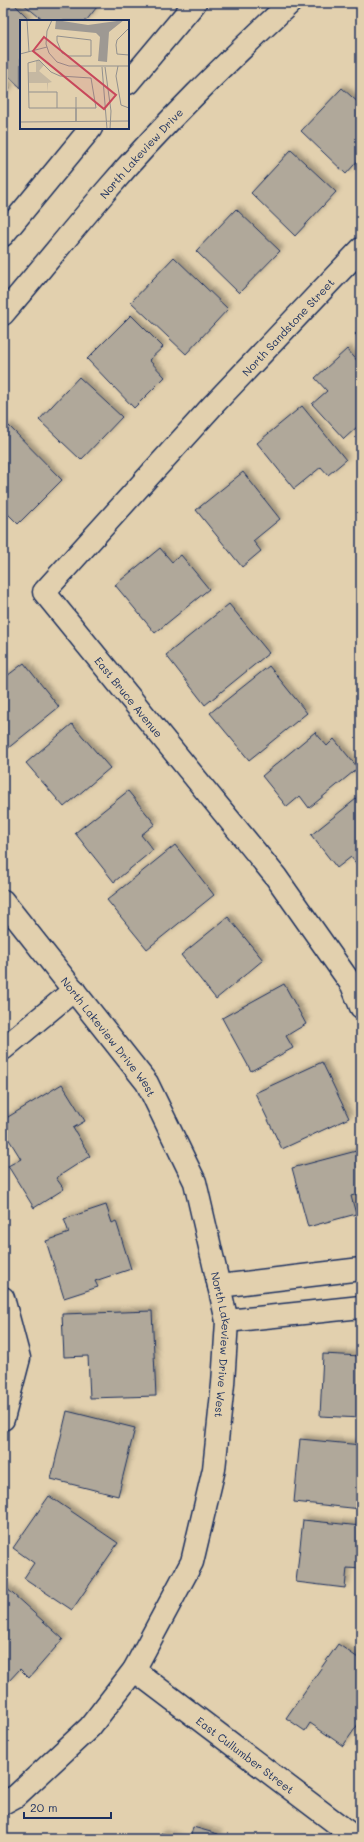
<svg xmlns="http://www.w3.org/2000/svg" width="364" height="1842" font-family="Mali,sans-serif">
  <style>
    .building { fill: #b0a89a; stroke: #1b2f5e; filter: url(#shadow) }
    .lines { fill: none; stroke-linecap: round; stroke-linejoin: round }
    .street-casing { stroke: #1b2f5e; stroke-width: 25 }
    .secondary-casing { stroke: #1b2f5e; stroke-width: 25 }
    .street { stroke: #e2d0ae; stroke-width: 22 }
    .secondary { stroke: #e2d0ae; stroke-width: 22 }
    .labels { text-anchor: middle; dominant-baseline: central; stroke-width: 3.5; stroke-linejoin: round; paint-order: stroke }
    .street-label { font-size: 11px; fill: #1b2f5e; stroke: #e2d0ae }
    .inset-road { fill: none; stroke: #92908e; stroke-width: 1 }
    .view { fill: #c8485b; fill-opacity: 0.15; stroke: #c8485b; stroke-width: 2 }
    .inset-edge { fill: none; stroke: #1b2f5e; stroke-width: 2 }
  </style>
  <defs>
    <filter id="shadow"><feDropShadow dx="3.5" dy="-3.5" stdDeviation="2" flood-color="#0004"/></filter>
  </defs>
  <rect width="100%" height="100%" fill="#e2d0ae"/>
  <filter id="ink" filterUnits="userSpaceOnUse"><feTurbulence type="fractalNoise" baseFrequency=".025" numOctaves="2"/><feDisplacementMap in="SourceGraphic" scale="8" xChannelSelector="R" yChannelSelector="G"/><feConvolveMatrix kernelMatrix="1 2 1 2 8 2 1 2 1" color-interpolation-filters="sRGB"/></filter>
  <g filter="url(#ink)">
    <g class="building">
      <polygon points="3,3 13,3 31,21 21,21 21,88 3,71"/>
      <polygon points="22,3 100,3 86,21 44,21"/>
      <polygon points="3,82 10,88 3,96"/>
      <polygon points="342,88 361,105 361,157 346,174 301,131"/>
      <polygon points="291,150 336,192 295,236 251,193"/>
      <polygon points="236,209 280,251 239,293 196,251"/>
      <polygon points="174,257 228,309 186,354 131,302"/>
      <polygon points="131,315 163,347 149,360 165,377 134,408 87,359"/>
      <polygon points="361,329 361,340 355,334"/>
      <polygon points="347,349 361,365 361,432 357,427 344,439 312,404 327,391 315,378"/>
      <polygon points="79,377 122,417 81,460 39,420"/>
      <polygon points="302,406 346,460 328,475 321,467 294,489 257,443"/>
      <polygon points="9,426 62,480 18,524 3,509 3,432"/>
      <polygon points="243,472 280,519 253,541 261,551 242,567 196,510"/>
      <polygon points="160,548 172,562 181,555 209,589 155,633 115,585"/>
      <polygon points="229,604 269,653 205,705 166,655"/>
      <polygon points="24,663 59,707 7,749 3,744 3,679"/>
      <polygon points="269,666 307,713 249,760 210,713"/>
      <polygon points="72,724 110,768 64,807 26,763"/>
      <polygon points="315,732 327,746 334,739 358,768 309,808 300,796 287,807 262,776"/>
      <polygon points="128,791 155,824 141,835 153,850 114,882 75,833"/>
      <polygon points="361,795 361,870 351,857 337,868 311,835"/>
      <polygon points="175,845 214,895 147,949 107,900"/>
      <polygon points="228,917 263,960 216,999 181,955"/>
      <polygon points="284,984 306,1024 286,1036 293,1048 251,1071 222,1018"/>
      <polygon points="322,1062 349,1118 282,1149 255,1093"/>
      <polygon points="62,1084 85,1121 73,1128 90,1156 56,1178 64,1189 34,1208 8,1166 21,1159 3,1130 3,1120"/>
      <polygon points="360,1150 361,1193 351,1196 356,1214 308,1227 292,1168"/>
      <polygon points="106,1205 112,1223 116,1221 131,1269 95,1281 98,1287 64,1298 46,1241 69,1233 64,1219"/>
      <polygon points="152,1311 156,1396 90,1398 88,1356 64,1357 62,1314"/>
      <polygon points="323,1354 361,1356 361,1418 320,1416"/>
      <polygon points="67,1411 135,1428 118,1496 51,1479"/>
      <polygon points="300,1439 361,1445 361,1509 294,1502"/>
      <polygon points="49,1496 118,1543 72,1610 24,1578 34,1563 13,1548"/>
      <polygon points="303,1520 361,1526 361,1569 347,1568 345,1588 296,1582"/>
      <polygon points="4,1586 63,1639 29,1678 20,1669 8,1682 3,1677"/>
      <polygon points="338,1644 361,1660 361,1720 343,1746 310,1723 305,1731 286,1718"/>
      <polygon points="193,1827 218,1834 217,1839 190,1839"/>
      <polygon points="161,1833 180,1839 159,1839"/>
    </g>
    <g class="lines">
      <defs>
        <g id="street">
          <polyline points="128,83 195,3"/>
          <polyline points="3,235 91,128"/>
          <path id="s1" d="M361,249L214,404L44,592L276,877L352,985L361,1007"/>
          <path id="s2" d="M3,314C38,273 71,232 106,191C163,124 226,63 290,3"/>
          <polyline points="3,1049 74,990"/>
          <polyline points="219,1286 361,1269"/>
          <polyline points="3,1298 19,1358 3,1419"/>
          <polyline points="227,1321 361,1307"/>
          <path id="s3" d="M134,1670L357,1839"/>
        </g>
        <g id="secondary">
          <path id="s4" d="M3,901L147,1083L195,1182L227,1321L223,1384L214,1469L192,1562L134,1670L90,1727L16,1796L3,1803"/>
        </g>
      </defs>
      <use href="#street" class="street-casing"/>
      <use href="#secondary" class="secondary-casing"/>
      <use href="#street" class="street"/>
      <use href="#secondary" class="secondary"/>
    </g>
  </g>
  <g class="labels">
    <g class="street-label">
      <text stroke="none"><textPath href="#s2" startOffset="212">North Lakeview Drive</textPath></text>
      <text transform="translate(288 327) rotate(-47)">North Sandstone Street</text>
      <text stroke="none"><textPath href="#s1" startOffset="602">East Bruce Avenue</textPath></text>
      <text stroke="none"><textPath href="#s4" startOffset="172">North Lakeview Drive West</textPath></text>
      <text stroke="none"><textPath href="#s4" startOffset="508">North Lakeview Drive West</textPath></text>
      <text stroke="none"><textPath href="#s3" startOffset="140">East Cullumber Street</textPath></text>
    </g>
  </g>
  <g transform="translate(20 20)">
    <rect width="109" height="109" fill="#e2d0ae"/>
    <path d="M19,40L24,45L19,51L32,62L28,63V72L27,63H9L8,52H16V41Z" fill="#c5b8a2"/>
    <path d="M36,0L68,5L104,0L89,12L87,42L78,41L80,17L76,13L35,9Z" fill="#9e9993"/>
    <path class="inset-road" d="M7,0L9,32M32,0L27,11L26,24L29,33L37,42L49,46H109M109,8L97,20L96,25L97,34L109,35M37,16L71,20V36H49L42,33L37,21ZM0,34L27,27M19,40L31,52L40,56L71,58L76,88H9L8,43ZM98,46L96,56L101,85L109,88M82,47L87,109M85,47L91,91L90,109M9,72H37V88M56,77V101M56,88V101M0,102L109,101"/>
    <path class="view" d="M24,17L96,75L84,89L13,31Z"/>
    <rect width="109" height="109" class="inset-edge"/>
  </g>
  <rect width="364" height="1842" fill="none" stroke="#e2d0ae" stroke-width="16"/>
  <rect x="8" y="8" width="348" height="1826" fill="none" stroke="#1b2f5e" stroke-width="1.5" filter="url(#ink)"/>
  <path d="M24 1812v6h87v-6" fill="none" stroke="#1b2f5e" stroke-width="2"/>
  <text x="30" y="1812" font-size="12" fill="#1b2f5e" stroke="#e2d0ae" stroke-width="3" paint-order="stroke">20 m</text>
</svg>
